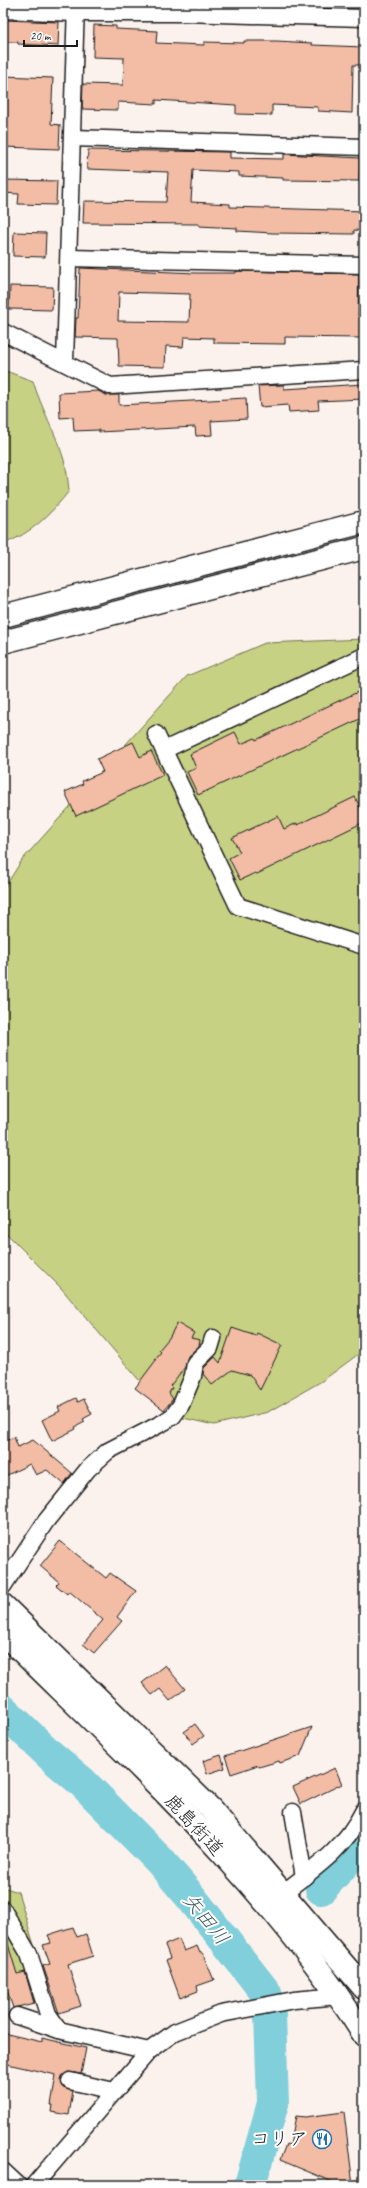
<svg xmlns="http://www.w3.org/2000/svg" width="367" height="2188" font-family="Caveat,'Klee One',sans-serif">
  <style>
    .green { fill: #c6d184; stroke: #717650 }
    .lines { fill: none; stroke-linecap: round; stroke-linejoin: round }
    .river { stroke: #80cfdb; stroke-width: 32 }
    .building { fill: #f2bca5; stroke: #1c1c1c; fill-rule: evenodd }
    .street-casing { stroke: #1c1c1c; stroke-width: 19 }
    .secondary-casing { stroke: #1c1c1c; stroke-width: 25 }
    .primary-casing { stroke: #1c1c1c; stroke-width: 25 }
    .street { stroke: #fff; stroke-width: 16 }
    .secondary { stroke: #fff; stroke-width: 22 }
    .primary { stroke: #fff; stroke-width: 22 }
    .labels { text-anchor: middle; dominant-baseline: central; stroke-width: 4; stroke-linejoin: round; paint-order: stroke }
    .street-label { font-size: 19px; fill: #1c1c1c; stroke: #fff }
    .poi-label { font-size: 19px; fill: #1c1c1c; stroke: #fff; text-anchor: end }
    .water-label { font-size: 20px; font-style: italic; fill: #3f5b5f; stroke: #fff }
  </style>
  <rect width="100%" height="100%" fill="#fcf2ed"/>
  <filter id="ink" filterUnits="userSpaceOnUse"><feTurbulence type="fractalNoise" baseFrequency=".025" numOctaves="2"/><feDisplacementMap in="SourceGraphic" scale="8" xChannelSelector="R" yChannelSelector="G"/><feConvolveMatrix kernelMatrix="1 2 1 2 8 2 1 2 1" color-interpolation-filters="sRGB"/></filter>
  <g filter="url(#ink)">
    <g class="green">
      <path d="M3,370L33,381C41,408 56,433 64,460C67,470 68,481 69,491C51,514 31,534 3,544Z"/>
      <polygon points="364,639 364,1350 322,1381 268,1412 214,1425 183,1418 138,1379 61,1288 3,1230 3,890 22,860 187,676 265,643"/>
      <polygon points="3,1887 18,1892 49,1995 45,2018 26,1988 3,2004"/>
    </g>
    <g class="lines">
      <g class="river">
        <polyline points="3,1710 50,1755 82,1782 160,1861 190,1896 266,1993 270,2015 273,2103 250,2185"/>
        <polyline points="321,1889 356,1851 364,1840"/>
      </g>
    </g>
    <g class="building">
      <polygon points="3,20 59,22 58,46 18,44 18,42 3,42"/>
      <polygon points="94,25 116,26 116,29 157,31 156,43 204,45 204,42 244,43 244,41 277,41 312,43 312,45 364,47 364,65 353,65 352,113 318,111 318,107 272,105 272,115 236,114 236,105 156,100 156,104 118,102 118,110 82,109 83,84 123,85 124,58 93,57"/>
      <polygon points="3,76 53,78 51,124 60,125 59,149 3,147"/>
      <polygon points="88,150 230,152 230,158 284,159 284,154 360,158 359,181 283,180 283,178 239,176 239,172 193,170 191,202 230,204 230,207 364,211 364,231 354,230 354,234 273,233 237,231 237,228 199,226 199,224 83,223 84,201 166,202 168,172 87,169"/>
      <polygon points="3,180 57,181 56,205 18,204 19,194 3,193"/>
      <polygon points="14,232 46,233 45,257 13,256"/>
      <path d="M80,268L196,273H236V271L359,274L358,316H362L361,338L285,337V344L214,343V338L184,337L183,347L166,346L165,367L119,366L118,338L75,337L76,318H78ZM119,292L190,294L189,322L118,321Z"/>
      <polygon points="10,286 53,287 52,310 9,309"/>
      <polygon points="364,384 364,399 318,401 319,410 289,412 288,405 260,407 258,386 284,385 284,389"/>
      <polygon points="98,391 106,395 119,395 119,405 246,398 247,419 211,421 212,435 196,436 195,427 99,432 99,430 74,431 73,417 60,418 59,393"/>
      <polygon points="364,689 364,717 198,795 187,772 196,768 190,754 235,732 241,744 255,738 256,740"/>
      <polygon points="133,742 140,757 151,751 163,775 76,816 65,792 83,784 82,781 103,772 97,759"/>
      <polygon points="355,797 364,815 364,822 257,874 255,873 240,880 229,858 240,852 232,838 278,816 284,829 297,823 297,825"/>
      <polygon points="177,1323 194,1333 191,1338 200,1340 199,1346 188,1356 185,1367 170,1386 172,1388 169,1393 173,1399 164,1410 135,1388 156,1360 155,1359 161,1352 159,1350 169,1338"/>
      <polygon points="232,1328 256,1336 257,1333 282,1345 260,1390 250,1375 232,1370 212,1385 203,1374 204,1368 215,1357 220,1363"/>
      <polygon points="76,1398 78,1402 84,1399 92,1414 83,1419 85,1422 75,1427 76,1429 52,1441 42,1420 60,1411 58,1407"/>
      <polygon points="14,1437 18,1447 33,1440 72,1473 64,1484 47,1470 36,1475 30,1464 3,1477 3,1442"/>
      <polygon points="60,1541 106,1578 110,1573 136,1591 117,1617 122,1621 94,1653 83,1644 103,1620 69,1591 67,1594 56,1585 59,1582 40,1566"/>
      <polygon points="165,1665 185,1689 170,1701 160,1689 152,1695 142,1683"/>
      <polygon points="195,1724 204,1736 193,1744 184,1732"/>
      <polygon points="312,1727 300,1756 280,1763 279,1761 259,1767 258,1765 231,1774 225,1756"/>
      <polygon points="221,1755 225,1768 207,1774 203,1761"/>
      <polygon points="335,1768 342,1784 301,1804 293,1787"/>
      <polygon points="73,1927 77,1937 86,1934 93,1956 68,1964 81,2006 59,2013 43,1966 50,1964 43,1945 51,1943 48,1935"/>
      <polygon points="179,1939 184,1951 197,1946 200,1953 202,1952 214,1980 197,1986 198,1991 180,1998 166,1960 170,1958 165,1945"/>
      <polygon points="3,1941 7,1941 17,1974 25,1972 34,2003 13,2008 3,1978"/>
      <polygon points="3,2033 42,2042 42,2038 86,2048 81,2074 68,2072 61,2079 63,2088 73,2091 69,2115 52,2112 53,2105 51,2105 56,2075 3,2063"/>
      <polygon points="344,2112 353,2185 340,2185 280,2160 286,2144 290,2145 296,2116 305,2117"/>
    </g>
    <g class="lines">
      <defs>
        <g id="street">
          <polyline points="3,10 76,13 182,13 364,18"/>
          <polyline points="72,138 364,147"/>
          <polyline points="69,258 364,265"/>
          <polyline points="3,332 110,386 364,370"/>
          <polyline points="65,362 76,3"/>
          <polyline points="156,734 238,906 364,946"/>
          <polyline points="164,750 364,656"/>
          <polyline points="3,1586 46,1521 88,1469 108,1451 164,1422 173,1416 181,1405 193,1376 195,1363 210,1348 213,1338"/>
          <polyline points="293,1812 304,1877"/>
          <path d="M284,1892C317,1867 345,1848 364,1810"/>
          <polyline points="3,1910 29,1954 48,2014 59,2030"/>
          <polyline points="17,2016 59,2030 149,2051"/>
          <polyline points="70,2081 114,2091"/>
          <polyline points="3,2171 18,2185"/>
          <polyline points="34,2185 149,2051 175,2032 221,2014 294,2000 339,1996"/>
        </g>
        <g id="secondary">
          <polyline points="3,616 364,522"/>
          <polyline points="3,642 364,548"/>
        </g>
        <g id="primary">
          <polyline points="3,1605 210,1808 364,1988"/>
          <path d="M3,1633C130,1759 268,1883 364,2035"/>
        </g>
      </defs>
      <use href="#street" class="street-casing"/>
      <use href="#secondary" class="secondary-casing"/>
      <use href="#primary" class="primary-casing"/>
      <use href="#street" class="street"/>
      <use href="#secondary" class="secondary"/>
      <use href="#primary" class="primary"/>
    </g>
  </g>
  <defs>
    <symbol id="restaurant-ring" viewBox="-11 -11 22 22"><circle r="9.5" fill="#fff" stroke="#1f6fb2" stroke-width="1.5"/><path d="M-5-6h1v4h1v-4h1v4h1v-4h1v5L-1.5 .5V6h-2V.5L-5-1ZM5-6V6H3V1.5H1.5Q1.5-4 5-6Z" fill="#1f6fb2"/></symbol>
  </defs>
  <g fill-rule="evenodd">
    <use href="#restaurant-ring" x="311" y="2128" width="22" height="22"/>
  </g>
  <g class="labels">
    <g class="street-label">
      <text transform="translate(194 1825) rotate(47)">鹿島街道</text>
    </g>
    <g class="poi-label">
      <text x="308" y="2139">コリア</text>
    </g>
    <g class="water-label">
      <text transform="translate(206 1919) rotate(51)">矢田川</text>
    </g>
  </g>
  <rect width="367" height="2188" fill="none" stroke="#fff" stroke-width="16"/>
  <rect x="8" y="8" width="351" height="2172" fill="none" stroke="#1c1c1c" stroke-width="1.5" filter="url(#ink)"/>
  <path d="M24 40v6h53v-6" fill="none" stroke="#1c1c1c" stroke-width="2"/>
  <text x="30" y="40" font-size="12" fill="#1c1c1c" stroke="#ffffff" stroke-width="3" paint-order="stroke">20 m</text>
</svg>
